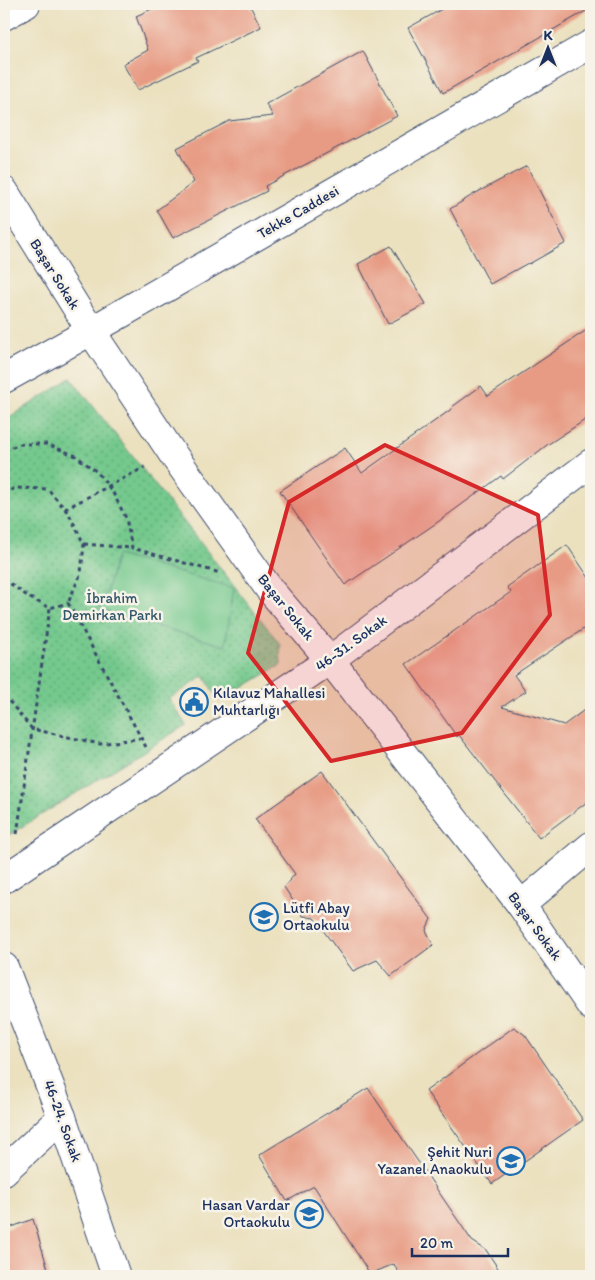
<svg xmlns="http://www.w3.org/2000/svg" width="595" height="1280" font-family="Itim,sans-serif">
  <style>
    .grass { fill: url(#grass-dots); stroke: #487c76 }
    .garden { fill: #74c98d; stroke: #487c76 }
    .building { fill: #e79b84 }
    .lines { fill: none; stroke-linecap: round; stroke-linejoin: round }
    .street-casing { stroke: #3a4a6d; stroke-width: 30 }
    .path { stroke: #3a4a6d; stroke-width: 3; stroke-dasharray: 4 4; stroke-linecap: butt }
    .street { stroke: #fff; stroke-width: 28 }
    .marked { fill: #d62828; fill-opacity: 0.2; stroke: #d62828; stroke-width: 4; stroke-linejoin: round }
    .labels { text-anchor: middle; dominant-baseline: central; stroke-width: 5; stroke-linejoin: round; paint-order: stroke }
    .street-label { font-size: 15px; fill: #1b2f5e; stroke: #f7f3e8 }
    .park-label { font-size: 15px; fill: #31566a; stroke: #f7f3e8 }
    .poi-label { font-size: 15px; fill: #1b2f5e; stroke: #f7f3e8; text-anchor: start }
  </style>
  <defs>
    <pattern id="grass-dots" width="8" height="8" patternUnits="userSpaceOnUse" patternTransform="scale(1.25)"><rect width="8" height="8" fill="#74c98d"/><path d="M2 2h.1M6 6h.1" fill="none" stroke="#5ea476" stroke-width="1.8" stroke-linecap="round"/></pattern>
  </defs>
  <rect width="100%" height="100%" fill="#f7f3e8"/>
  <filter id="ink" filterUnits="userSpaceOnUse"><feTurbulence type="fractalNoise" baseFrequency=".02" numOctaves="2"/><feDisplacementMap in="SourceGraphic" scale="10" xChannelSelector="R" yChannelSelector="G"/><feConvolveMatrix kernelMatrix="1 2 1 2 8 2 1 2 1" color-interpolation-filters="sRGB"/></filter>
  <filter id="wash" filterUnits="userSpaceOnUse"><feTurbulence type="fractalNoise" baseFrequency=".0096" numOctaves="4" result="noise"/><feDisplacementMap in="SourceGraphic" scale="20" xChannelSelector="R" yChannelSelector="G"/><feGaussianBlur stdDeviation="1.12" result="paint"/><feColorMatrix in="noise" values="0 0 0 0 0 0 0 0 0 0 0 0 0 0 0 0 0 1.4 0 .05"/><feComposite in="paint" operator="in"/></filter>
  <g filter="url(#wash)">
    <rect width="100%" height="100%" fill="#ebe1bf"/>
    <polygon class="grass" points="71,378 280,644 281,665 219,701 204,676 169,699 186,725 4,838 4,421"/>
    <polygon class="garden" points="117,555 234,588 225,646 101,610"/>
    <g id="blocks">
      <g class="building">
        <polygon points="163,4 249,4 261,27 196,58 198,61 138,90 123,64 148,50 136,16"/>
        <polygon points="451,4 591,4 591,8 443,93 408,28"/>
        <polygon points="363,51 397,116 265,186 267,191 173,238 157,210 194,182 177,148 229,121 273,116 266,104"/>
        <polygon points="527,166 566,243 529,264 528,263 490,284 450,209 474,194"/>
        <polygon points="391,246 426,304 388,324 358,264"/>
        <polygon points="591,327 591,416 547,445 503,479 501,476 435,524 345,585 280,491 345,448 362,473 453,408 452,407 481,386 488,396"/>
        <polygon points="567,545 591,581 591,624 514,675 526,691 502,707 564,725 591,705 591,799 539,838 459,735 457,737 406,664 511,592 507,587"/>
        <polygon points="322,771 431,919 426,930 433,945 391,976 377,960 353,971 314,918 303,916 284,887 295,874 255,819"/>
        <polygon points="514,1027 525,1035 583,1120 492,1184 426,1091"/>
        <polygon points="368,1088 472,1241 486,1250 503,1276 400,1276 394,1264 370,1274 314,1186 287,1201 259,1155"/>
        <polygon points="33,1219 50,1276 4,1276 4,1230"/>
      </g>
    </g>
  </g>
  <g filter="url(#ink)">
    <use href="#blocks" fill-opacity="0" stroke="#3a4a6d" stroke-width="1"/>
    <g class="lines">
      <defs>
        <g id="street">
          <polyline points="4,16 26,4"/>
          <polyline points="4,191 91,331 172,453 270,590 330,660 521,905 591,1006"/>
          <polyline points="4,379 91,331 591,44"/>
          <polyline points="4,879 330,660 591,463"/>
          <polyline points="521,905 591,846"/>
          <polyline points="4,967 62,1117 116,1276"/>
          <polyline points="4,1171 62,1117"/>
        </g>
      </defs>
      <use href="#street" class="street-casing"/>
      <g class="path">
        <polyline points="4,450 21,444 47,444 76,456 97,472 112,491 126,518 132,548 220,573"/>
        <polyline points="4,488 5,494"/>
        <polyline points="4,495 14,488 48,489 69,514 84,544 81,573 68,603"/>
        <polyline points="65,509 145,467"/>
        <polyline points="84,544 132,548"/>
        <polyline points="4,579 30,598 50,608 68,603"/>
        <polyline points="68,603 146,747"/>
        <polyline points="4,695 32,729 100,744 142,738"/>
        <polyline points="17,834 50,608"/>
      </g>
      <use href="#street" class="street"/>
    </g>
  </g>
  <path class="marked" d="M385,445L538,515L550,615L462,733L331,761L248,653L289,502Z"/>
  <defs>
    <symbol id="civic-ring" viewBox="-11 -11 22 22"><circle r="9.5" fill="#f7f3e8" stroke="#1f6fb2" stroke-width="1.5"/><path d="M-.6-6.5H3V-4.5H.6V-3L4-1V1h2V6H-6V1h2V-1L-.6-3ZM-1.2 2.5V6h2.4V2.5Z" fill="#1f6fb2"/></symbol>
    <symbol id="school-ring" viewBox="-11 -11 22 22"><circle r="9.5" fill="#f7f3e8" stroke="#1f6fb2" stroke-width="1.5"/><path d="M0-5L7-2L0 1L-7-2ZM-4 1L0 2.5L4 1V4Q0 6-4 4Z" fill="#1f6fb2"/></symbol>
  </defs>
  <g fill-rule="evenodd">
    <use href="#civic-ring" x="178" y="686" width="32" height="32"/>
    <use href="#school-ring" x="248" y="901" width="32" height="32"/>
    <use href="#school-ring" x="495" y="1145" width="32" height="32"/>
    <use href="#school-ring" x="293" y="1198" width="32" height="32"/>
  </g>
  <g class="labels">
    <g class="street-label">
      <text transform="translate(298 212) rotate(-30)">Tekke Caddesi</text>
      <text transform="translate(55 274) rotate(58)">Başar Sokak</text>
      <text transform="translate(286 607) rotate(51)">Başar Sokak</text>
      <text transform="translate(351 643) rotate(-36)">46-31. Sokak</text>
      <text transform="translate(535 926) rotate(54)">Başar Sokak</text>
      <text transform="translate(63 1121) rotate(70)">46-24. Sokak</text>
    </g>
    <g class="park-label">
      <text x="112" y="598">İbrahim<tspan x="112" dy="17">Demirkan Parkı</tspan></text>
    </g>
    <g class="poi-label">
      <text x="213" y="693">Kılavuz Mahallesi<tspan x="213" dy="17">Muhtarlığı</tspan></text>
      <text x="283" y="908">Lütfi Abay<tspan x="283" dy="17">Ortaokulu</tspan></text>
      <text x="492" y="1152" text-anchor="end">Şehit Nuri<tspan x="492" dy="17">Yazanel Anaokulu</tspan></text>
      <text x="290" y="1205" text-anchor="end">Hasan Vardar<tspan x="290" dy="17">Ortaokulu</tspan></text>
    </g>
  </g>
  <rect width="595" height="1280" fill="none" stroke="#f7f3e8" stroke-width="20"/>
  <g transform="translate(548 48)" stroke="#f7f3e8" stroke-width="4" paint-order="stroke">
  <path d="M0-4L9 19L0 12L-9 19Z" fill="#1b2f5e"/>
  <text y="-8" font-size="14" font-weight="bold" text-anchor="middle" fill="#1b2f5e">K</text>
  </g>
  <path d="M412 1248v8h96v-8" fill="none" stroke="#1b2f5e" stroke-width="2.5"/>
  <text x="420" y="1248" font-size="15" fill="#1b2f5e" stroke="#f7f3e8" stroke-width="4" paint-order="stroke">20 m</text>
</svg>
